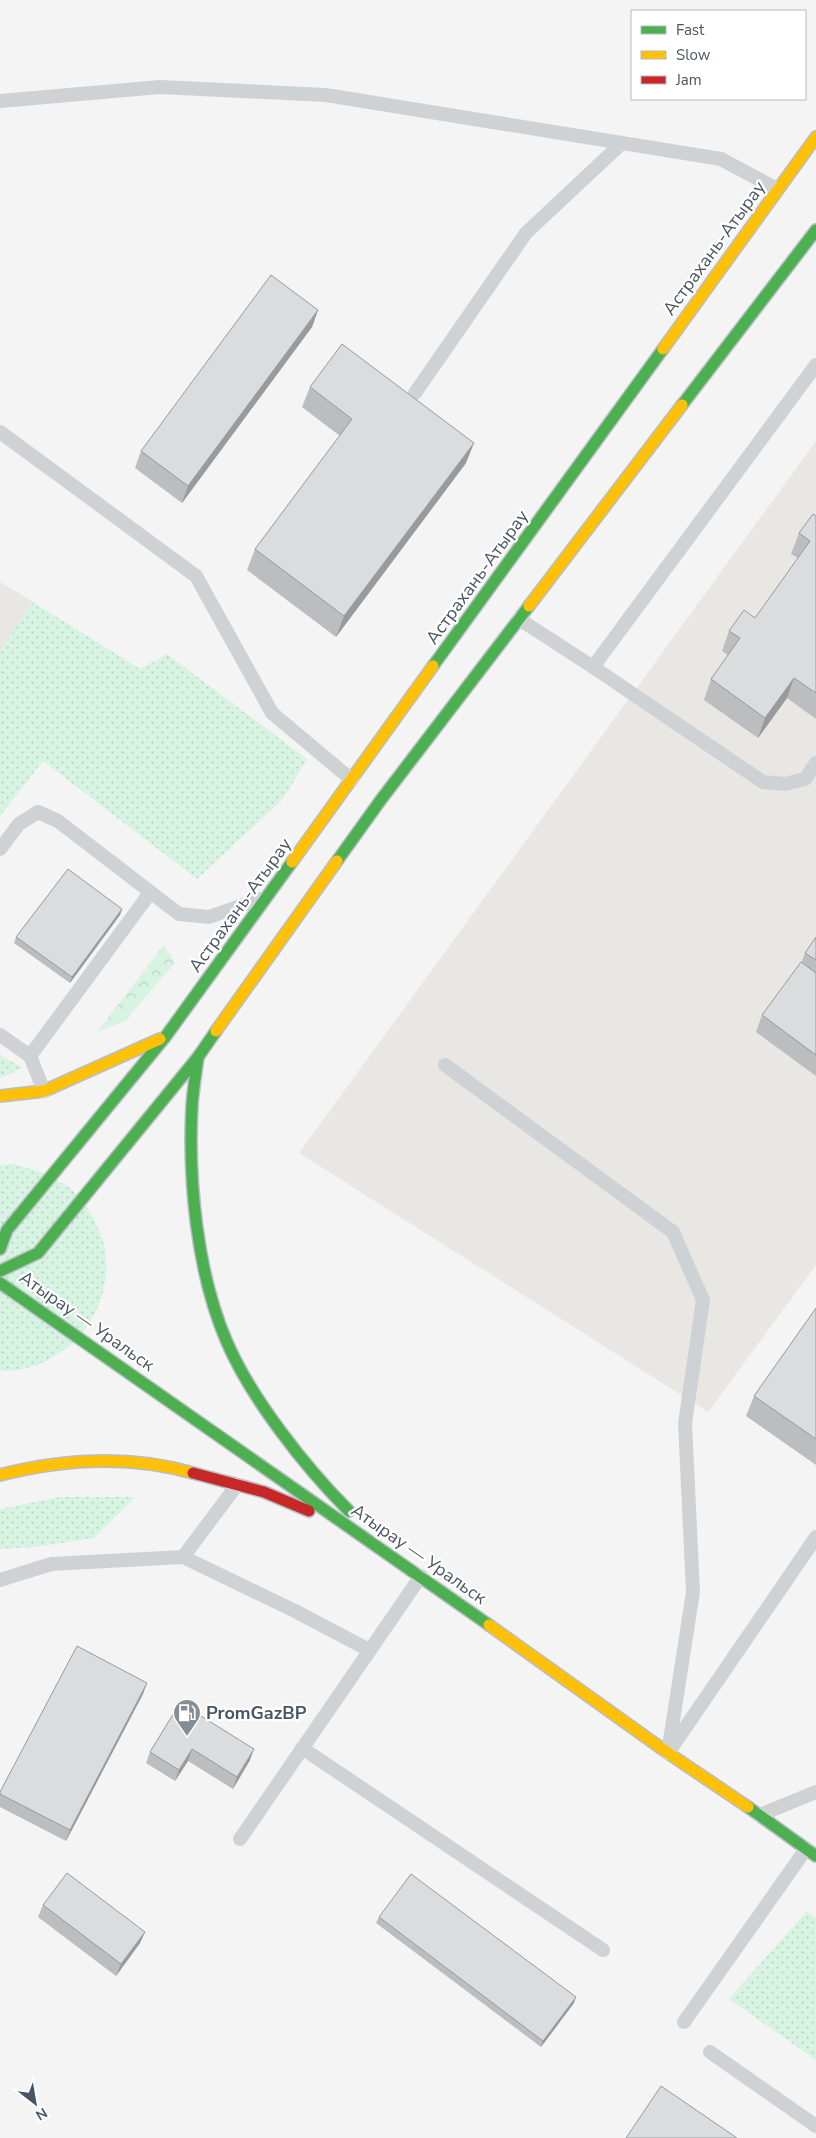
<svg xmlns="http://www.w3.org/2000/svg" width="816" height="2138" font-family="'Nunito Sans',sans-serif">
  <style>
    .commercial { fill: #e8e7e3 }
    .grass { fill: url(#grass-dots) }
    .forest { fill: url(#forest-crowns) }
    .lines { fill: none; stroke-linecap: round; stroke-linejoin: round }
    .fast-casing { stroke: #b8bec4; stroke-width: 14 }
    .slow-casing { stroke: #b8bec4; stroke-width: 14 }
    .jam-casing { stroke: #b8bec4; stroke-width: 14 }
    .lane { stroke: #cfd2d5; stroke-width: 14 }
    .fast { stroke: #4caf50; stroke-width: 11 }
    .slow { stroke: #ffc107; stroke-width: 11 }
    .jam { stroke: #c62828; stroke-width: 11 }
    .wall { fill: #bcbdbf }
    .shaded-wall { fill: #999a9b }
    .building { fill: #dbdcde; stroke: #999a9b }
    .labels { text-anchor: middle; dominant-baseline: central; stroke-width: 4.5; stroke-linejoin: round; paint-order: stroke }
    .street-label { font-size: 18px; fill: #495662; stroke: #fff }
    .poi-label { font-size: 18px; font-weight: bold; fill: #495662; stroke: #fff; text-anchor: start }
  </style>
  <defs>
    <pattern id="grass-dots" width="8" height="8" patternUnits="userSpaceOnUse" patternTransform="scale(1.25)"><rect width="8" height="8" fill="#d7f3e2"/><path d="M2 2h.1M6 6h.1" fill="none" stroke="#bad2c4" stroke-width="1.8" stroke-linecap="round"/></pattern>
    <pattern id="forest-crowns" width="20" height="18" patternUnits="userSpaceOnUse" patternTransform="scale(1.25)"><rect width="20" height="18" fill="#d7f3e2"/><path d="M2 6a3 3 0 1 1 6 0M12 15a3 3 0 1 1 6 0" fill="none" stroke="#bad2c4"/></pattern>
  </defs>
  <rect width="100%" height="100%" fill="#f4f4f4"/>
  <g class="commercial">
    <polygon points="816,441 816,1265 708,1412 299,1153"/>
    <polygon points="0,582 33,602 0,651"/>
  </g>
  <g class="grass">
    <polygon points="33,602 140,669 167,654 307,759 283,799 197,879 43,761 0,816 0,651"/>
    <polygon points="0,1055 23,1068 0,1078"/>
    <path d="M13,1164C36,1170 53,1175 72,1190C84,1200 94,1217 99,1231C101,1237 104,1243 105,1249C116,1313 63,1373 0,1371V1165Z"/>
    <polygon points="60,1497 135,1497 94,1538 35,1547 0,1549 0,1509"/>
    <polygon points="807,1911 816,1918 816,2060 729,1999"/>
  </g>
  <polygon class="forest" points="164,945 175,963 125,1021 97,1032"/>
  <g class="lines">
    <defs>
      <g id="fast">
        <polyline points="682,405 816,230"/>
        <polyline points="433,666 663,349"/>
        <polyline points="337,861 380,801 529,606"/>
        <path d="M198,1057C196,1073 193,1089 192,1106C188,1180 197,1272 226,1340C250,1397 305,1467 349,1511"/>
        <polyline points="0,1249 7,1230 166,1036 292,862"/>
        <polyline points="0,1271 38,1253 198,1057 216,1031"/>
        <polyline points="0,1283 489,1625"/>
        <polyline points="748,1807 816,1856"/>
      </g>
      <g id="slow">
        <polyline points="663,349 816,137"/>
        <polyline points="529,606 682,405"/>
        <polyline points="292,862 433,666"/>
        <polyline points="216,1031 337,861"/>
        <polyline points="0,1096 44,1091 160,1039"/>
        <path d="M0,1475C63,1459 130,1455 193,1473"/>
        <polyline points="489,1625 668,1753 748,1807"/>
      </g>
      <polyline id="jam" points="193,1473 264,1492 309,1511"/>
    </defs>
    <use href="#fast" class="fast-casing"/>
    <use href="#slow" class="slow-casing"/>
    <use href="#jam" class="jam-casing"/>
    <g class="lane">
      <polyline points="0,101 160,87 326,95 721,159 777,189"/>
      <polyline points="415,393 526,233 622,143"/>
      <polyline points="0,432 196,576 272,713 352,780"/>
      <polyline points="519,619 593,667 763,782 785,784 805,779 816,763"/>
      <polyline points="593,667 816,365"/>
      <polyline points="0,849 19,824 38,812 58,821 179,914 209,917 260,899"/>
      <polyline points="0,1035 30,1056 44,1091"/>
      <polyline points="30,1056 150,893"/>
      <polyline points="445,1065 673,1232 703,1300 685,1423 693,1592 668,1753"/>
      <polyline points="183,1557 237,1485"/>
      <polyline points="0,1580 51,1564 183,1557 295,1611 369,1650"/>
      <polyline points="302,1748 603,1950"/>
      <polyline points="670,1750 816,1537"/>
      <polyline points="760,1815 816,1792"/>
      <polyline points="240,1839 421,1576"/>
      <polyline points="684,2022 806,1849"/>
      <polyline points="710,2052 816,2126"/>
    </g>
    <use href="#fast" class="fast"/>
    <use href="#slow" class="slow"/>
    <use href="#jam" class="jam"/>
  </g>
  <g class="wall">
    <polygon points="318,310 312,327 182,503 135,468 141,451"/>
    <polygon points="310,387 466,463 336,637 247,570 255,549 340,436 302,407"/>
    <polygon points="816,516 816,719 787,698 758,738 704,700 711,679 728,655 722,651 729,631 755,618 798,558 791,554 799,533"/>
    <polygon points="122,909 120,915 70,983 14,943 16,937"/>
    <polygon points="816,937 816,1076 756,1032 762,1015 801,963 805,953"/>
    <polygon points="816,1308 816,1465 746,1416 754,1396"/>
    <polygon points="143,1694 66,1841 0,1807 0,1792"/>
    <polygon points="180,1703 250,1760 233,1789 188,1761 175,1781 146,1763 150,1752"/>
    <polygon points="43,1905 145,1932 140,1943 116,1976 38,1917"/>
    <polygon points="379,1917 574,2003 541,2047 376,1923"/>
  </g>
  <g class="shaded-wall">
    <polygon points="318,310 312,327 182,503 188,486"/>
    <polygon points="474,443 466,463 336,637 344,616"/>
    <polygon points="794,678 787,698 758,738 765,718"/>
    <polygon points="122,909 120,915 70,983 72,977"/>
    <polygon points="147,1683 143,1694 66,1841 70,1830"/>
    <polygon points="192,1749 188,1761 175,1781 179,1770"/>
    <polygon points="254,1749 250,1760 233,1789 237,1777"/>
    <polygon points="145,1932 140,1943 116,1976 121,1964"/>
    <polygon points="576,1997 574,2003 541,2047 543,2041"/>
  </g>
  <g class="building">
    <polygon points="271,275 318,310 188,486 141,451"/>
    <polygon points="342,344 474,443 344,616 255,549 352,419 310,387"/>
    <polygon points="813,514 816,516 816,693 794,678 765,718 711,679 740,638 729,631 744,610 755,618 810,541 799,533"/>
    <polygon points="68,869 122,909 72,977 16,937"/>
    <polygon points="816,937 816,960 805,953"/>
    <polygon points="801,962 816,973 816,1055 762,1015"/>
    <polygon points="816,1308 816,1439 754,1396"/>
    <polygon points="77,1646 147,1683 70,1830 0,1794 0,1792"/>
    <polygon points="180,1703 254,1749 237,1777 192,1749 179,1770 150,1752"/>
    <polygon points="67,1873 145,1932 121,1964 43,1905"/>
    <polygon points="411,1874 576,1997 543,2041 379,1917"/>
    <polygon points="661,2086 737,2138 626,2138"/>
  </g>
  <defs>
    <symbol id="fuel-pin" viewBox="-11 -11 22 30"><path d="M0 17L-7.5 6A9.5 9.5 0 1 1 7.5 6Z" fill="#858d95" stroke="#fff"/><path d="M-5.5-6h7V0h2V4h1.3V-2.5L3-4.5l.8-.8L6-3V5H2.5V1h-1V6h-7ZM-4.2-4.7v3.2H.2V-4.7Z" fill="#fff"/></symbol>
  </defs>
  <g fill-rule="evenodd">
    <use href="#fuel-pin" x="171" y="1697" width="32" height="43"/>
  </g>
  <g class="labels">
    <g class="street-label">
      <text transform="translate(714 248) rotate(-54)">Астрахань-Атырау</text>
      <text transform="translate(477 577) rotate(-54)">Астрахань-Атырау</text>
      <text transform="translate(240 905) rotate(-54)">Астрахань-Атырау</text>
      <text transform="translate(87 1321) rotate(35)">Атырау — Уральск</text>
      <text transform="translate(419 1554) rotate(35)">Атырау — Уральск</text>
    </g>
    <g class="poi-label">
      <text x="206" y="1713">PromGazBP</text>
    </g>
  </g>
  <rect x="631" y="10" width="175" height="90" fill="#ffffff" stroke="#b6bbc0"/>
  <rect x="641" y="26" width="25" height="8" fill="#4caf50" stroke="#b6bbc0"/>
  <text x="676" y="35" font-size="15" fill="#495662">Fast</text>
  <rect x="641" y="51" width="25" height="8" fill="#ffc107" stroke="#b6bbc0"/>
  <text x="676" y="60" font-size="15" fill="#495662">Slow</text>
  <rect x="641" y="76" width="25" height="8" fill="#c62828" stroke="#b6bbc0"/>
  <text x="676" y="85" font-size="15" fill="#495662">Jam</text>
  <g transform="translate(35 2103) rotate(149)" stroke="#ffffff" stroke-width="4" paint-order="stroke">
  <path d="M0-4L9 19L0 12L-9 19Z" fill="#495662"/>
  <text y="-8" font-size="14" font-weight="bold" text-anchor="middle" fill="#495662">N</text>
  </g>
</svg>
